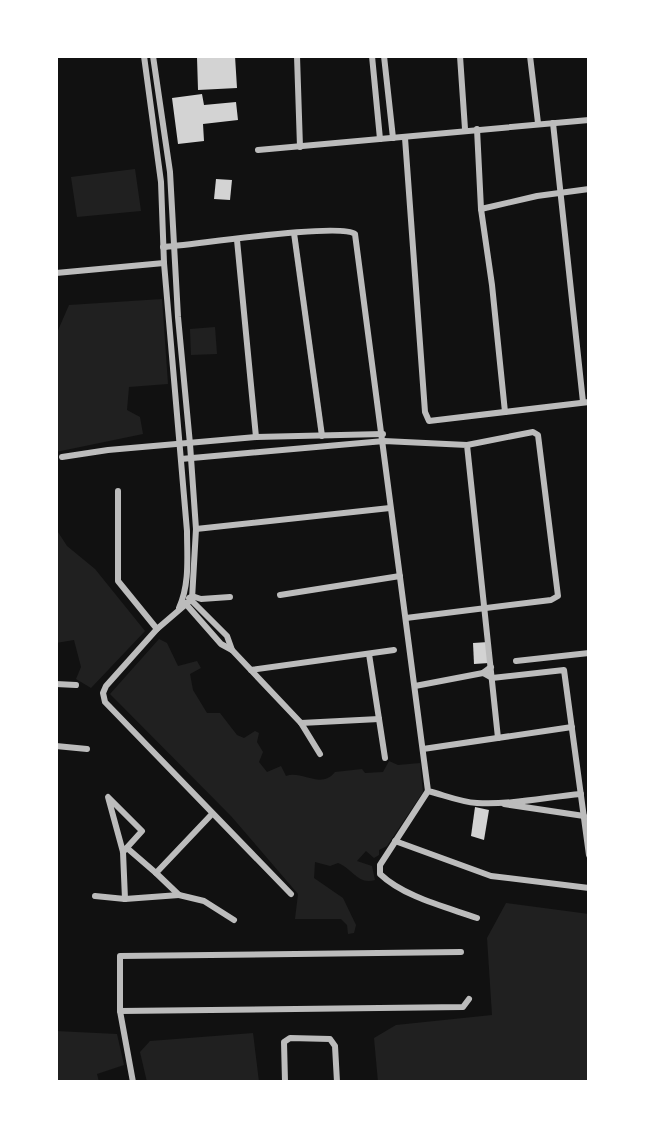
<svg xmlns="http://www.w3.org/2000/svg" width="645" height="1138" font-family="Cabin,sans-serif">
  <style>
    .green { fill: #202020 }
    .building { fill: #d3d3d3 }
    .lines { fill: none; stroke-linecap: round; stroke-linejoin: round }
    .minor { stroke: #bcbcbc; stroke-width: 6 }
  </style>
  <rect width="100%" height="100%" fill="#111"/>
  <g class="green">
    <polygon points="135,169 141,211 77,217 71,177"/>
    <polygon points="162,299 168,384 129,387 127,410 140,417 143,434 56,452 56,335 69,305"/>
    <polygon points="215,327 217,354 191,355 190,329"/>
    <polygon points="56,529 67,546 95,569 145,631 91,688 76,679 81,667 74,640 56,643"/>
    <path d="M159,639L167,643L178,666L197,661L201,668L190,674L193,690L207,713H220L237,735L244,738L255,731L259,733L257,742L263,752L259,762L267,772L281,766L286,776C302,770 321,790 335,772L362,769L365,773L383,772L389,761L398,765L420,763L423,792L387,846L379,850V855L374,858L366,851L357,861L372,866L375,880C358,885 353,869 338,863L330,866L315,862L314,878L343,898L356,925L354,933L348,934L347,925L341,919H295L298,894L231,816L110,694Z"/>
    <polygon points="506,903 589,914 589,1082 378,1082 374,1038 396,1025 492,1015 487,938"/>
    <polygon points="56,1031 117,1034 124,1065 97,1074 99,1082 56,1082"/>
    <polygon points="253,1033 259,1082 147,1082 140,1052 150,1041"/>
  </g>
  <g class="building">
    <polygon points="235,56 237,88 198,90 197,58"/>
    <polygon points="202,94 204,105 236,102 238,120 203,124 204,141 178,144 172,98"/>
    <polygon points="216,179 232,180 230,200 214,199"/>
    <polygon points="488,642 489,663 474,664 473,643"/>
    <polygon points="475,807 489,810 484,840 471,836"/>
  </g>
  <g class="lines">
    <g class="minor">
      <path d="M144,56L161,182L164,263L187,531C187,557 190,583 179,608"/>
      <polyline points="297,56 300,147"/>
      <polyline points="372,56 380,139"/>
      <polyline points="384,56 393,138"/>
      <polyline points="460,56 465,129"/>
      <polyline points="530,56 538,123"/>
      <polyline points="553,123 583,402"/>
      <polyline points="477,129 481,209 537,196 589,189"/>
      <polyline points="405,138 425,412 429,421 589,402"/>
      <polyline points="258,150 589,120"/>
      <polyline points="481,209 492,285 505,412"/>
      <polyline points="294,233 322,436"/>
      <polyline points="237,240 256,437"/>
      <path d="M163,247C193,245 340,222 355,234L428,791C444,795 460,802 477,803C511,805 547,797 581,794"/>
      <polyline points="56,273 164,263"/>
      <polyline points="62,457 108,450 256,437 383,434"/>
      <polyline points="181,459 384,441 467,445 498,738"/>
      <polyline points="118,491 118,581 157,629 192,599 196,529 190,444 178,317 170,172 153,56"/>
      <polyline points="196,529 390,508"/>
      <polyline points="280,595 400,576"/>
      <polyline points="192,596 201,599 230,597"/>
      <polyline points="189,598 227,636 232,650"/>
      <polyline points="185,603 221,644 232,650 301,723 379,719"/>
      <polyline points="406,618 551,600 558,596 538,435 533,432 467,445"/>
      <polyline points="157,629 106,686 103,693 105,702 291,894"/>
      <polyline points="369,654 385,758"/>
      <polyline points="516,661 589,653"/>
      <polyline points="251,670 394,650"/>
      <polyline points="483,673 492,678 564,670 589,855"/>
      <polyline points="56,684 76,685"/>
      <polyline points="415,686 483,673 491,667"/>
      <polyline points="301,723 320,754"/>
      <polyline points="56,746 87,749"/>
      <polyline points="423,749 572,727"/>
      <path d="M428,791L380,865V874C404,897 446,907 477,918"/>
      <polyline points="504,804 584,816"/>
      <polyline points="212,814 156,873 179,895 204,901 234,920"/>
      <polyline points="395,841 491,876 589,888"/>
      <polyline points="127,848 156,873"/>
      <polyline points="123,852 142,831 108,797 123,852 125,899"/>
      <polyline points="95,896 125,899 179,895"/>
      <polyline points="120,1011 463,1007 469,999"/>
      <polyline points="133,1082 120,1011 120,956 461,952"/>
      <polyline points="285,1082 284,1042 290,1038 330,1039 335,1046 337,1082"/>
    </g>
  </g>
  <rect width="645" height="1138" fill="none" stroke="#ffffff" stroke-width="116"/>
</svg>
